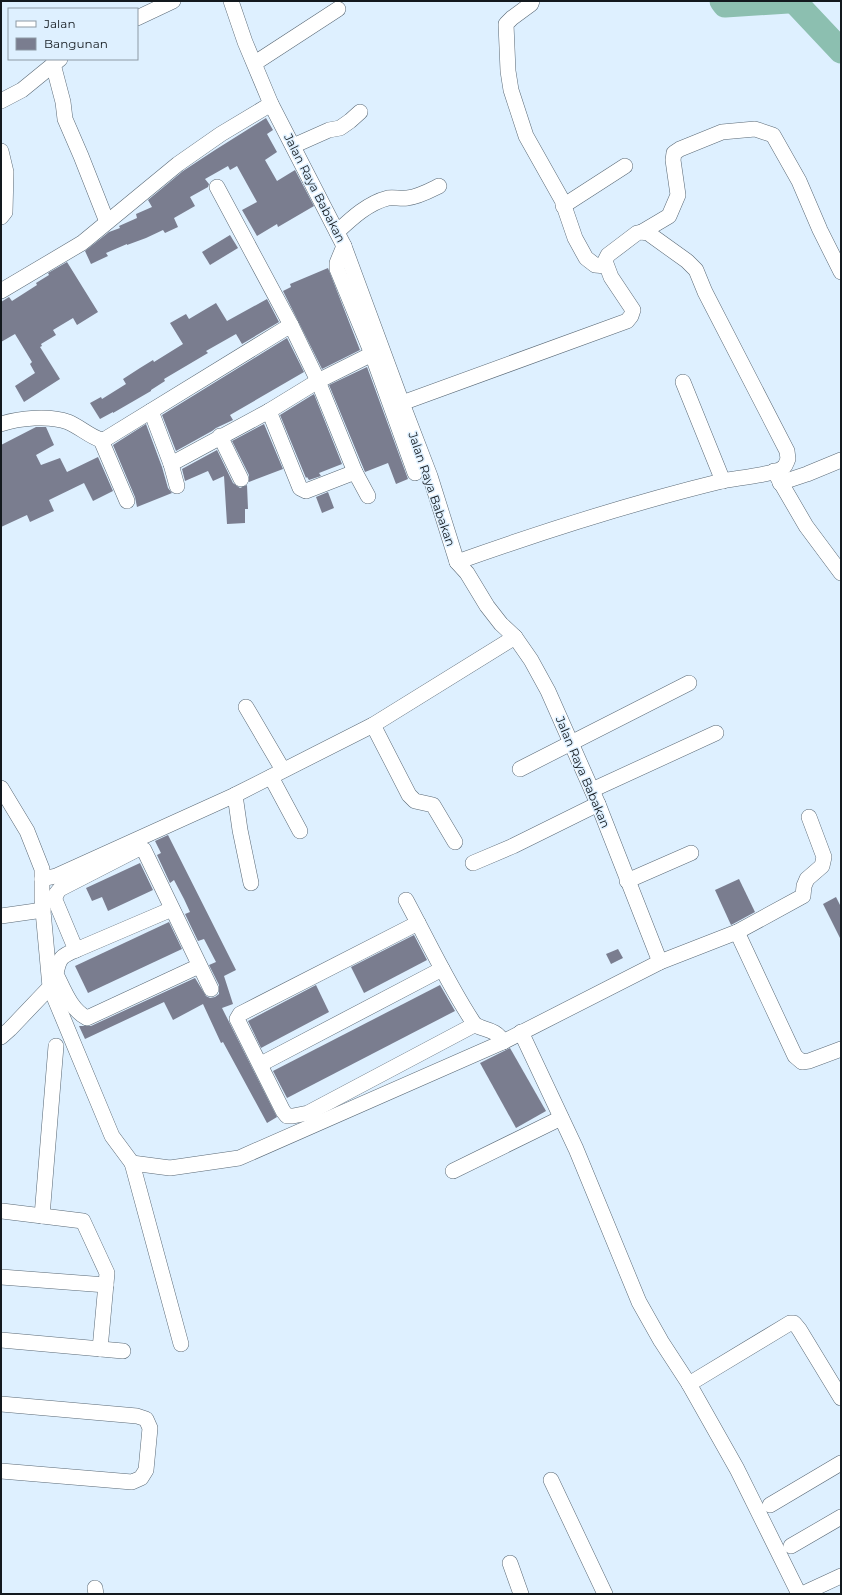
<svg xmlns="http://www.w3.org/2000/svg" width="842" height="1595" font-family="Montserrat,sans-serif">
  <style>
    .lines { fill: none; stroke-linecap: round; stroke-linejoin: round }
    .river { stroke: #8cbfb0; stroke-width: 25 }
    .building { fill: #7a7d8f }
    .minor-casing { stroke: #5a6976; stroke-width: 16 }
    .minor { stroke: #fff; stroke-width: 15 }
    .labels { text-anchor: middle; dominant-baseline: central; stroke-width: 3; stroke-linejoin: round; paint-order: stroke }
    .street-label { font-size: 12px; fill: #13191e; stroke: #def0ff }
  </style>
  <rect width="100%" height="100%" fill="#def0ff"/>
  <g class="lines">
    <g class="river">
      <polyline points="722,1 725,5 788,1"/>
      <polyline points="794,1 841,51"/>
    </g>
  </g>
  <g class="building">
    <polygon points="266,118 273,130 267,134 277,152 265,160 277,181 295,170 314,206 278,227 277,224 257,236 242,210 257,202 237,166 230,170 228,166 205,179 209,184 208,187 190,197 195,206 174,218 178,227 165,233 163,230 146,238 127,245 127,244 106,253 108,256 91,264 85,251 109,232 120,228 119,226 137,218 136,214 152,207 148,200 183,171 215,150"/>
    <polygon points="230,235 238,248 210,265 202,252"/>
    <polygon points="67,262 98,312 77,325 73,318 53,330 56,335 41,344 42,346 40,347 60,379 24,402 15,386 35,373 30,364 32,362 15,334 1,342 1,302 9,297 12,301 37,285 36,283 49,275 48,273"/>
    <polygon points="328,268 360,350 322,369 283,291 291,287 290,284"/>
    <polygon points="267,299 279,322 242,344 236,334 206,351 208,353 164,379 165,381 151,390 151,391 113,413 113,412 100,419 90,403 101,397 102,399 126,384 123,379 140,368 153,360 154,362 183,344 170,323 186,314 189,319 216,303 227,321"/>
    <polygon points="287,338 304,372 230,415 233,420 216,428 212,431 176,451 162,415"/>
    <polygon points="367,367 408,479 396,484 388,463 365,472 329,385"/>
    <polygon points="314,394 342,464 319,473 321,476 309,480 307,477 306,478 280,415"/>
    <polygon points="146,424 162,467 168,488 172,493 137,507 135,497 113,445"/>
    <polygon points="264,424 283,469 249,482 249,475 232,441"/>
    <polygon points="36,427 46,427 54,445 36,455 41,465 60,458 67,472 98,457 113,491 93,501 84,483 49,500 54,511 30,522 27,515 1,527 1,445"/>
    <polygon points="217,450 233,483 240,488 247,485 248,509 245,509 245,523 227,524 224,476 213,481 208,471 185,481 182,469"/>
    <polygon points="328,492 334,508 322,513 316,497"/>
    <polygon points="168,835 236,970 224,976 233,1004 222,1008 277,1117 267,1123 223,1042 221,1043 203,1004 173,1020 164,1002 85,1039 79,1026 91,1026 195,978 206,996 210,998 215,997 219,994 219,985 209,965 216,962 204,939 198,941 185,914 190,912 184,899 174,880 170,883 157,855 161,853 155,841"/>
    <polygon points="140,863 153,890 108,911 102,897 92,901 86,888"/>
    <polygon points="739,879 755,912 731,925 715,890"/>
    <polygon points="836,897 841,907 841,940 823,904"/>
    <polygon points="169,922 182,949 88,993 75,966"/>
    <polygon points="414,935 427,960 364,993 351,967"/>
    <polygon points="618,949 623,958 611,964 606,954"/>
    <polygon points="316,985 329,1012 261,1048 248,1021"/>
    <polygon points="440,985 455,1011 287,1098 273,1071"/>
    <polygon points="510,1048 546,1111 516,1128 480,1063"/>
  </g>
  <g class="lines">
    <defs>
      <g id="minor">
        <polyline points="231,1 245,42 271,104 344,246 402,403 430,476 457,562 467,573 487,606 501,624 515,637 531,660 548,691 598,804 660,962"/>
        <polyline points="532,1 531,4 512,18 506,24 508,71 511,90 526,136 562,200 575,238 586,258 595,265 606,266"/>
        <polyline points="137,18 173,1"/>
        <polyline points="255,63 338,9"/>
        <polyline points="53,64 63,102 65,119 81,156 107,222"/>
        <polyline points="1,101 22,90 60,59"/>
        <polyline points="293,146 329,130 340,128 350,121 360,112"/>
        <polyline points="1,151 6,172 5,212 1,217"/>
        <polyline points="217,187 291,325"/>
        <polyline points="563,206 625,166"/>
        <path d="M337,232C352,218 368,203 388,198C394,197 401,199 407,198C418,197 429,191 439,186"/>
        <polyline points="642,232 669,216 678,195 673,160 674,153 680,149 722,132 755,129 773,135 799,181 820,230 841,272"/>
        <polyline points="344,246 337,263 337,269 372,354 415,473"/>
        <polyline points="1,291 82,243 178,164 221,134 271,104"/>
        <polyline points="683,382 723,481"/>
        <path d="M402,403L627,321L631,316L633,310L611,277L605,261L608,255L637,233L642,232L648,233L687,261L696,270L705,292L787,451L788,459C787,461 786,465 784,467C776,475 734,478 722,481C632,503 544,531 457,562"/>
        <polyline points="151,411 171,464 177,486"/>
        <path d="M1,424C19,418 50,415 68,422C80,427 89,436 101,440L107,438L291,325L318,381L355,472L306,491L300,488L269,411"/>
        <polyline points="220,436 241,479"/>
        <polyline points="101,440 127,501"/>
        <polyline points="171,464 269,411 318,381 372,354"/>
        <polyline points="774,471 806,526 841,573"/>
        <polyline points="355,472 368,496"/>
        <polyline points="780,483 807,474 841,460"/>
        <polyline points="246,707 283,770"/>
        <polyline points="373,725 409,795 415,801 433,805 455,842"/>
        <polyline points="520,769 689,683"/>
        <polyline points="271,777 300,831"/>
        <polyline points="1,788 27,831 42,869 42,900 50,987 10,1029 1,1037"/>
        <polyline points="592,790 716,733"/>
        <polyline points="235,795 240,830 251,883"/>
        <polyline points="473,863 513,846 598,804"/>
        <polyline points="42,879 56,876 235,795 373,725 515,637"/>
        <polyline points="627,881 691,853"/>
        <path d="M406,900C428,941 448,984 473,1022C478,1031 495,1026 503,1042"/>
        <polyline points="1,916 43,910"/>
        <polyline points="418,923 240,1014 237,1019 283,1111 287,1116 293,1116 308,1113 474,1025"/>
        <polyline points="737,932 795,1056 802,1062 809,1061 841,1049"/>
        <polyline points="76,950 172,909"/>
        <path d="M199,966L87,1018C71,1010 64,990 56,974C59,958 61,956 76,950L55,900L56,894L60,889L134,851L138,849L144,850L211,989"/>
        <polyline points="50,987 112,1136 132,1163 170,1168 239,1158 503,1042 660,962 737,932 803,896 804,886 807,879 822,866 824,857 809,817"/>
        <polyline points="521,1032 576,1149 639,1302 661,1341 689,1384 737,1469 799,1594"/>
        <polyline points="261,1064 442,969"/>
        <polyline points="132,1163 181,1344"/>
        <polyline points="453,1171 561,1118"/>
        <polyline points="2,1211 83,1221 107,1273 100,1349"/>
        <polyline points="42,1216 56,1046"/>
        <polyline points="1,1277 106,1285"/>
        <polyline points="1,1340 123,1351"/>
        <polyline points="689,1384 790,1323 794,1323 799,1329 841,1398"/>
        <polyline points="1,1404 137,1416 146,1419 150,1428 146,1470 141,1478 132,1482 1,1471"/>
        <polyline points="551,1480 605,1594"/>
        <polyline points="770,1505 841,1463"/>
        <polyline points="791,1546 841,1517"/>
        <polyline points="510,1563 521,1594"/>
        <polyline points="95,1588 96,1594"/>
        <polyline points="802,1594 841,1576"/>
      </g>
    </defs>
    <use href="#minor" class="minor-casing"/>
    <use href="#minor" class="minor"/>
  </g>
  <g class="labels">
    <g class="street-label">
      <text transform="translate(315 188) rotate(63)">Jalan Raya Babakan</text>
      <text transform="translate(432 489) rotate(71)">Jalan Raya Babakan</text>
      <text transform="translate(583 772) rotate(67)">Jalan Raya Babakan</text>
    </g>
  </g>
  <rect width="842" height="1595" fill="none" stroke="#13191e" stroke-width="4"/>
  <rect x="8" y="8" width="130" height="52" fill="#def0ff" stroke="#8d9aa5"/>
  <rect x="16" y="21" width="20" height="6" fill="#ffffff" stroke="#8d9aa5"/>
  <text x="44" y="28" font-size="12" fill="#13191e">Jalan</text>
  <rect x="16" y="38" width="20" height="12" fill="#7a7d8f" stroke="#8d9aa5"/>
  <text x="44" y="48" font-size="12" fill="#13191e">Bangunan</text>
</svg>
